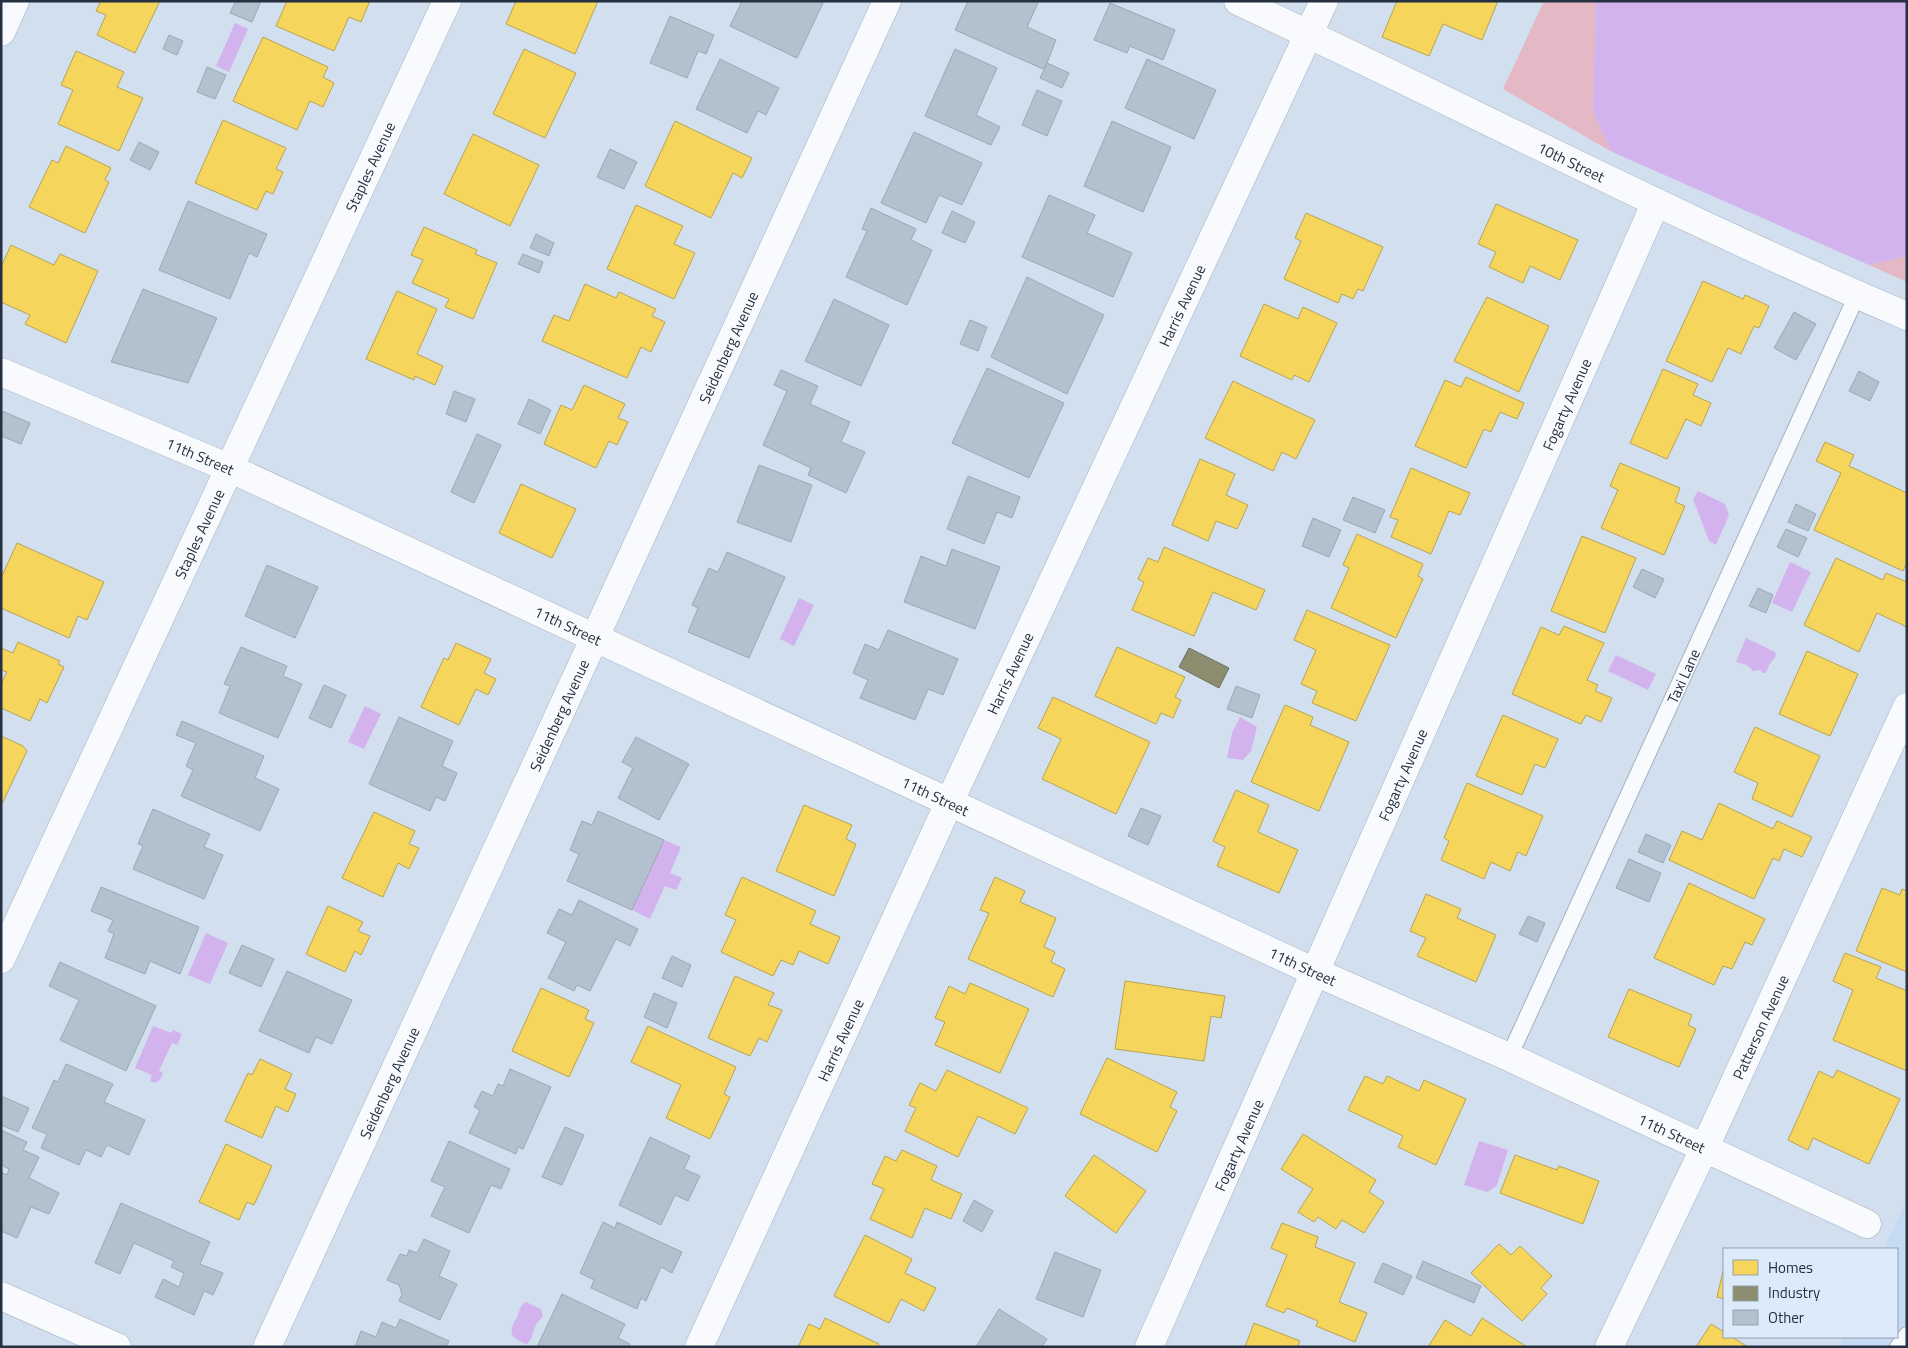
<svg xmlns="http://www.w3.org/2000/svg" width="1908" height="1348" font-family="'Titillium Web',sans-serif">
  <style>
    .built { fill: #c5dbf4 }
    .green { fill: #e4b8c4 }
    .water { fill: #d3b3ee }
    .homes { fill: #f6d55c; stroke: #b7a454 }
    .industry { fill: #8c8c6e; stroke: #6d7160 }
    .building { fill: #b2c1cd; stroke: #9aa9b5 }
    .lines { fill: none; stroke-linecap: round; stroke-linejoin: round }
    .lane-casing { stroke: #a5b1bf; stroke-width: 18 }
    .street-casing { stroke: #a5b1bf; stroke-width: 29 }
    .secondary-casing { stroke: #a5b1bf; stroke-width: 29 }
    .lane { stroke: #f8fafd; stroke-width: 16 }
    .street { stroke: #f8fafd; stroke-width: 28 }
    .secondary { stroke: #f8fafd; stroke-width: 28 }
    .labels { text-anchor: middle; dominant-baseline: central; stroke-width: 5; stroke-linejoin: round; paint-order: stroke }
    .street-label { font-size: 15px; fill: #253140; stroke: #ddeaf9 }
  </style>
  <rect width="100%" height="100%" fill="#d2dfef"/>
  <polygon class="built" points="1907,1200 1907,1347 1839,1347 1844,1337 1897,1337 1897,1249 1884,1249"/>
  <g class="green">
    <polygon points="1544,1 1596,1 1593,112 1612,152 1503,89"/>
    <polygon points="1907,256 1907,282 1869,265"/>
  </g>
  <g class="water">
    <polygon points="1596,1 1907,1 1907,256 1869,265 1612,152 1593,112"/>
    <polygon points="235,23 248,29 229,72 216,66"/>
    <polygon points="1698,491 1725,504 1729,515 1716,545 1709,541 1693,499"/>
    <polygon points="1790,562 1811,572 1792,612 1772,603"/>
    <polygon points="799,598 814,605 794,646 780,639"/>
    <polygon points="1746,638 1775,652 1776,656 1769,665 1766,673 1763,673 1760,670 1753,671 1747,665 1736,662"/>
    <polygon points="1616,655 1656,674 1648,690 1608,671"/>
    <polygon points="365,706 381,714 364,749 348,742"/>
    <polygon points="1240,717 1257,727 1251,751 1243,760 1227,758 1232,733"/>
    <polygon points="664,840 681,847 670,873 682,878 676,890 665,886 650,919 632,910"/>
    <polygon points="206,933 228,943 210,984 188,975"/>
    <polygon points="153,1026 171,1033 173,1030 182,1034 177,1045 172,1043 159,1071 163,1073 160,1080 155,1083 150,1081 152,1075 135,1068"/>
    <polygon points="1479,1141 1508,1150 1497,1185 1488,1192 1464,1185"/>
    <path d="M526,1302L541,1309L543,1317C531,1327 536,1334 527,1344C516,1340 507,1336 514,1322C516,1319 517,1319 518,1315C520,1309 520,1305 526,1302Z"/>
  </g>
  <g class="homes">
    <polygon points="101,1 160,1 135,53 97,35 106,15 96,11"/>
    <polygon points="287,1 370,1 361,22 349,17 334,51 276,26"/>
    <polygon points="516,1 598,1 575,54 506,24"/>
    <polygon points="1397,1 1498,1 1482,40 1443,24 1429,56 1382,37"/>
    <polygon points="263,37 328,67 323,77 334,83 323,107 310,101 297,130 233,101"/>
    <polygon points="524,49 576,73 545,138 493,114"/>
    <polygon points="76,51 124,72 117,87 143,98 119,151 58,124 73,90 61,85"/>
    <polygon points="223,120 286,148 276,169 283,172 273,194 266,191 257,210 195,183"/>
    <polygon points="675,121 752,158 742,178 733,173 711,218 645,186"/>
    <polygon points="473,134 539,165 510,226 444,194"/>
    <polygon points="66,146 111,168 105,180 109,182 85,233 29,207 52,160 58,163"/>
    <polygon points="1496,204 1578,240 1560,280 1530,266 1523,283 1489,267 1496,252 1478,244"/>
    <polygon points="636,205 683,226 674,244 695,253 674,299 607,269"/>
    <polygon points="1306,213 1383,247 1363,291 1358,289 1353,299 1342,294 1338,303 1284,279 1301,241 1295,238"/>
    <polygon points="424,227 477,250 475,254 497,263 473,319 445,307 449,299 412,283 423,260 411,255"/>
    <polygon points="11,245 54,265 60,254 98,271 66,343 25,324 30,315 1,302 1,267"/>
    <polygon points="1703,281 1743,299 1745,295 1769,306 1759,328 1754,326 1741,354 1728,348 1712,382 1666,361"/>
    <polygon points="585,284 616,298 619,292 656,309 652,316 665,322 651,352 641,347 627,378 542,341 554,315 569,321"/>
    <polygon points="397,291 437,309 417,354 443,366 435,385 415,376 414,380 366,359"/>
    <polygon points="1487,297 1549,326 1519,392 1454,361"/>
    <polygon points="1264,304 1298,319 1303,307 1337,323 1309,382 1294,375 1292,380 1240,356"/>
    <polygon points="1663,369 1698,384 1693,395 1711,403 1701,426 1686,419 1667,459 1630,443"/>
    <polygon points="1466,377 1524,403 1517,419 1500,412 1491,432 1484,429 1466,468 1415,446 1445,380 1461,387"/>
    <polygon points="1233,381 1315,420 1296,459 1282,452 1273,471 1205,438"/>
    <polygon points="584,385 625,404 618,418 628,422 617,445 609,441 596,468 544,444 561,405 572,410"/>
    <polygon points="1825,442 1854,455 1849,466 1907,493 1907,562 1903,571 1814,530 1841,473 1816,461"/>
    <polygon points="1200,459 1235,474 1226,495 1248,505 1237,529 1216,521 1208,541 1172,525"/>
    <polygon points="1620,463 1680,488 1675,502 1685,506 1664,555 1601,528 1618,490 1610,486"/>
    <polygon points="1411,468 1470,493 1460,515 1449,511 1431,554 1391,537 1398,520 1390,517"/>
    <polygon points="521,484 576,509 552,558 499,533"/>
    <polygon points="1357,534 1423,564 1418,576 1423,579 1396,638 1331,608 1349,568 1343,565"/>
    <polygon points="1582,536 1636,558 1605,633 1551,611"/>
    <polygon points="17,543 104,582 87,620 78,616 69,638 1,608 1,578"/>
    <polygon points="1164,547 1265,590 1256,610 1213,592 1194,636 1132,610 1144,582 1138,579 1148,558 1158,562"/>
    <polygon points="1836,558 1883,580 1886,573 1907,582 1907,627 1877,613 1859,652 1804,625"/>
    <polygon points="1307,610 1390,645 1356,721 1312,703 1317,691 1301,684 1316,650 1294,640"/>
    <polygon points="1564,626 1604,643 1587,680 1598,685 1595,691 1612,698 1601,722 1586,715 1581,724 1512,694 1541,627 1559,635"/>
    <polygon points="18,642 60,661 58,664 64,667 47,703 40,699 30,721 1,708 1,684 7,672 1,670 1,648 13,653"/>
    <polygon points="456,643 491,659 484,673 496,679 488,695 476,689 459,725 421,707 444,658 448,660"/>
    <polygon points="1117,647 1185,677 1175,697 1181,700 1173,718 1161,713 1156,724 1095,696"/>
    <polygon points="1807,651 1858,674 1830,736 1779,714"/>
    <polygon points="1053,697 1150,742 1116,814 1042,779 1061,739 1038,728"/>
    <polygon points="1285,705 1313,717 1310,725 1349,742 1319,811 1251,782"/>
    <polygon points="1503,715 1558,739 1545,768 1535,764 1522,795 1476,776"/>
    <polygon points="1755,727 1820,756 1792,817 1752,799 1758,783 1734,772"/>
    <polygon points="1,736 23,746 27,751 1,806"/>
    <polygon points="1467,783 1543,816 1526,856 1518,852 1510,871 1491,862 1484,879 1441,860 1449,841 1444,838"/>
    <polygon points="1236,790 1269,805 1258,832 1298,850 1279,893 1217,866 1225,847 1213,841"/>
    <polygon points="1719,803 1773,829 1777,821 1812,837 1802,857 1784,849 1779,861 1773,858 1754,899 1669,860 1682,831 1702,840"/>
    <polygon points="804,805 852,825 846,839 856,844 834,896 776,871"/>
    <polygon points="374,812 415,831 409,844 419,848 409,869 398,863 383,897 342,878"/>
    <polygon points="742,877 816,911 810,924 840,937 828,964 799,951 793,965 781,960 773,976 721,952 736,920 725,915"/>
    <polygon points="995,877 1025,891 1020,902 1056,918 1044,947 1055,952 1051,962 1065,969 1053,997 968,959 989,913 980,910"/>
    <polygon points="1689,883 1765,919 1752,945 1745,942 1732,969 1723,966 1714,985 1654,958"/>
    <polygon points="1882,888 1900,895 1902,889 1907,891 1907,972 1856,951"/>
    <polygon points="1426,894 1461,909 1457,918 1496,935 1476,982 1417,956 1426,938 1410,931"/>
    <polygon points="328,906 363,922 358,931 370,936 361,955 355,951 345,972 306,954"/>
    <polygon points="1845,953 1881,967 1876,978 1907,991 1907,1071 1833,1040 1853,990 1833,981"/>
    <polygon points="735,976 774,993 768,1005 782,1010 767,1042 759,1038 750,1056 708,1038"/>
    <polygon points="1125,981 1225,996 1221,1018 1211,1016 1204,1061 1115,1049"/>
    <polygon points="970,983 1029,1009 1000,1073 935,1045 945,1022 935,1018 949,986 965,994"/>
    <polygon points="541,988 589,1010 585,1019 594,1023 569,1077 512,1051"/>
    <polygon points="1629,989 1692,1015 1688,1025 1696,1029 1679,1067 1608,1037"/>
    <polygon points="648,1026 736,1067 724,1094 730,1097 710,1139 666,1118 681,1085 631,1062"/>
    <polygon points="1107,1058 1177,1092 1170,1107 1177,1111 1157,1152 1080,1114"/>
    <polygon points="260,1059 292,1074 285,1089 296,1094 288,1112 276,1106 262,1138 225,1121 248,1073 252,1075"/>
    <polygon points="947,1070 1028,1108 1015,1134 978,1116 958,1157 905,1131 916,1108 909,1105 920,1083 936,1091"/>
    <polygon points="1837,1070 1900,1099 1869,1164 1813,1138 1808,1150 1788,1140 1819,1071 1833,1078"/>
    <polygon points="1365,1076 1383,1084 1387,1076 1419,1091 1424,1080 1466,1099 1436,1165 1398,1147 1403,1136 1348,1110"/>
    <polygon points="1303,1134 1376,1180 1369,1192 1384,1202 1364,1233 1342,1220 1336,1229 1318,1217 1314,1222 1298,1212 1313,1189 1281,1169"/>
    <polygon points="226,1144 272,1166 254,1205 247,1202 239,1220 199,1202"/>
    <polygon points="902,1150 937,1166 931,1180 962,1194 951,1219 925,1208 912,1238 870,1219 884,1189 872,1184 885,1156 896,1161"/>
    <polygon points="1094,1155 1146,1191 1116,1233 1065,1196"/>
    <polygon points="1515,1155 1557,1170 1559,1166 1599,1181 1583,1224 1500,1193"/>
    <polygon points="1282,1223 1318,1237 1315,1247 1355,1263 1339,1302 1367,1313 1355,1342 1316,1326 1318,1321 1287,1308 1284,1313 1266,1306 1287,1255 1271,1248"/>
    <polygon points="865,1235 912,1259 905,1273 936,1288 924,1311 901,1299 889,1323 834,1296"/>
    <polygon points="1499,1244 1511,1255 1520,1246 1552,1276 1541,1288 1547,1294 1522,1321 1471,1273"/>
    <polygon points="1724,1267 1724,1299 1717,1297"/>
    <polygon points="825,1318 879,1344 877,1347 798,1347 809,1324 820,1329"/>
    <polygon points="1482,1318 1527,1347 1428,1347 1445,1320 1471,1336"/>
    <polygon points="1254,1323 1300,1341 1297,1347 1245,1347"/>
    <polygon points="1711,1324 1724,1332 1724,1337 1732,1337 1748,1347 1696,1347"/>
  </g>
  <polygon class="industry" points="1189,648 1229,668 1219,688 1179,667"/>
  <g class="building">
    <polygon points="236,1 261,1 252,22 230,13"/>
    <polygon points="742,1 824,1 797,58 730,26"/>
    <polygon points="968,1 1039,1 1027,27 1056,40 1047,63 1043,69 955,30"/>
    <polygon points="1110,3 1175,30 1163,60 1130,46 1127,53 1094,40"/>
    <polygon points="670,16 714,35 706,54 698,51 687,78 650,63"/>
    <polygon points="169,35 183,41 177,55 163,49"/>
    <polygon points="955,49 997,68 976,115 1000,127 991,145 925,116"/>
    <polygon points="720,59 779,88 766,115 758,111 747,133 696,109"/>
    <polygon points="1147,59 1216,90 1194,139 1125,108"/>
    <polygon points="1047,63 1069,73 1062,88 1040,78"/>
    <polygon points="207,67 226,75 215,99 197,92"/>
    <polygon points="1037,90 1062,101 1047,136 1022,125"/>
    <polygon points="1112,121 1171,147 1143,212 1084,186"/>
    <polygon points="914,132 982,163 962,205 939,195 926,223 881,203"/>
    <polygon points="139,142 159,152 150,170 130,160"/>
    <polygon points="610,149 637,162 624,189 597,177"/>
    <polygon points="1049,195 1095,215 1087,233 1132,253 1113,297 1022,257"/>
    <polygon points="188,201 267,234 257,257 249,253 230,299 159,270"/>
    <polygon points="871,208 916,229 911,240 932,250 907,305 846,277 867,231 862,229"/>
    <polygon points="952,211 975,222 965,243 942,233"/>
    <polygon points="536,234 554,243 549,256 530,248"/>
    <polygon points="523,254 543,262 539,273 518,264"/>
    <polygon points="1027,277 1104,315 1067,394 991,357"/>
    <polygon points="143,289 217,318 188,383 111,362"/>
    <polygon points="834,299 889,325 861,386 805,361"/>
    <polygon points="1794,312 1816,324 1796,360 1774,348"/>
    <polygon points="970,320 987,327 978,351 960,344"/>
    <polygon points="987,368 1064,403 1029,478 952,443"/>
    <polygon points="781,370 818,386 810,404 850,422 841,442 865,452 846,493 808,475 811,468 763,445 787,391 774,385"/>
    <polygon points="1859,371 1879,382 1870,401 1849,391"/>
    <polygon points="454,391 475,399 466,422 446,414"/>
    <polygon points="529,399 551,410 540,434 518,424"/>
    <polygon points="2,411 30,423 21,444 1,436"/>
    <polygon points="477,434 501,445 474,503 451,492"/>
    <polygon points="759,465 812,485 791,542 737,522"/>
    <polygon points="968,476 1020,497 1012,518 997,512 984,544 947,529"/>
    <polygon points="1353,497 1385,510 1375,533 1343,520"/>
    <polygon points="1796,504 1816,514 1808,531 1788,522"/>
    <polygon points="1313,518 1341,530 1329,557 1302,546"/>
    <polygon points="1786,529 1807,538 1798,557 1777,547"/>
    <polygon points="952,549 1000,567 975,629 904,602 921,556 946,566"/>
    <polygon points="727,552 785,577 749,658 688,632 698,608 692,605 709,568 718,572"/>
    <polygon points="267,565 318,587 295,638 245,616"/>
    <polygon points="1642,569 1664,579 1655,598 1633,587"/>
    <polygon points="1758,588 1773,595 1766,613 1749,606"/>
    <polygon points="888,630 958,659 943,695 928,689 915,720 860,698 868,680 853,673 865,644 879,650"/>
    <polygon points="241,647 287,666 283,676 302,684 278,738 219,713 230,686 224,684"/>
    <polygon points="324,685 346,695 331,728 309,718"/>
    <polygon points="1236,686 1260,695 1252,718 1227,709"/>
    <polygon points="399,717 453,741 442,766 457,773 445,801 436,797 430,811 369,784"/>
    <polygon points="182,721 264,756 255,778 279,789 260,831 181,796 193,770 186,766 196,743 176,735"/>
    <polygon points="636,737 689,764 659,820 618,798 633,768 622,762"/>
    <polygon points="1141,808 1161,816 1148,845 1128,836"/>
    <polygon points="153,809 210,834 204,847 223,855 204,899 133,869 143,846 138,844"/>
    <polygon points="598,811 664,840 632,910 567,881 579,854 570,850 582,821 592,825"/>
    <polygon points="1646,834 1671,845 1663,863 1638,852"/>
    <polygon points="1629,859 1661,873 1649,902 1616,888"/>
    <polygon points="101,887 199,927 180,974 150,961 145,974 105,958 114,934 108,931 113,920 91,911"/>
    <polygon points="579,900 638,929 630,946 616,939 590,991 577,985 574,991 548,978 566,942 547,933 559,909 572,915"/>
    <polygon points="1528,916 1545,923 1537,942 1519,934"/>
    <polygon points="242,945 274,959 261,987 229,973"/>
    <polygon points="672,956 691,965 682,987 662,978"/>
    <polygon points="60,962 156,1006 126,1071 60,1040 79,1000 49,986"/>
    <polygon points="287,971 352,1000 332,1044 316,1037 309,1053 259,1031"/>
    <polygon points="654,993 677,1003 667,1028 644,1017"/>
    <polygon points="66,1064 113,1084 104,1102 145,1120 129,1155 107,1145 101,1157 86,1150 79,1165 41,1148 47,1134 32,1128 54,1080 58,1082"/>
    <polygon points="510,1069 551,1087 523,1149 518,1147 516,1154 469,1133 480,1110 474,1107 482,1091 493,1096 498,1084 503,1086"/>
    <polygon points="1,1096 29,1108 18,1132 1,1125"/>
    <polygon points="565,1127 584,1135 562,1185 542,1177"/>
    <polygon points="1,1130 27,1142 23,1150 39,1157 29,1178 59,1193 49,1214 31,1207 17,1238 1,1231 1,1172 7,1175 9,1169 1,1165"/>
    <polygon points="650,1137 690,1156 684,1169 700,1176 688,1201 675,1195 661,1225 619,1205"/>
    <polygon points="449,1141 510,1169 501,1189 491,1185 469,1233 431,1216 445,1187 431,1181"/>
    <polygon points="974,1200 993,1211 982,1232 963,1221"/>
    <polygon points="121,1203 210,1242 200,1264 223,1273 213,1295 204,1291 194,1315 155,1297 163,1279 179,1287 184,1273 171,1267 174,1261 134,1243 120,1274 95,1263"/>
    <polygon points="603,1222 615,1228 617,1222 682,1252 672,1273 661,1267 646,1301 641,1298 637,1309 591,1288 594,1280 580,1273"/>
    <polygon points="424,1239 450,1251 439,1276 457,1284 440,1320 399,1301 402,1294 399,1285 387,1280 400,1254 407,1256 409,1250 417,1253"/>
    <polygon points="1055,1252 1101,1270 1083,1317 1036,1299"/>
    <polygon points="1423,1261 1481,1286 1474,1303 1416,1278"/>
    <polygon points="1383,1263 1412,1276 1403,1295 1374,1282"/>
    <polygon points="562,1294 625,1324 618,1338 630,1344 628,1347 537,1347"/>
    <polygon points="999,1309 1047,1339 1042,1347 976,1347"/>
    <polygon points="400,1319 449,1341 446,1347 355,1347 361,1331 376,1337 382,1322 396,1328"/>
  </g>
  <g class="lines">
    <defs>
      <g id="lane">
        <path id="s1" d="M1509,1057L1857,295"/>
        <polyline points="1898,1347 1907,1335"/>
      </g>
      <g id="street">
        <path id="s2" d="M1238,1C1461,105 1680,220 1907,316"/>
        <path id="s3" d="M1,372L229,468L1315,972L1509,1057L1867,1224"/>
        <path id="s4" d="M1,959L447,1"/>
        <polyline points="1,1296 117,1347"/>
        <path id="s5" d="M267,1347L595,637L887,1"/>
        <path id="s6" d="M699,1347L949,803L1324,1"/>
        <path id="s7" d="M1149,1347L1656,202"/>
        <path id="s8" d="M1609,1347L1705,1147L1907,707"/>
      </g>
      <polyline id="secondary" points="1,32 15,1"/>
    </defs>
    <use href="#lane" class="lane-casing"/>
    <use href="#street" class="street-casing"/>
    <use href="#secondary" class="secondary-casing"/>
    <use href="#lane" class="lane"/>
    <use href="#street" class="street"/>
    <use href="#secondary" class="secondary"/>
  </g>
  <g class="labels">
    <g class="street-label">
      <text stroke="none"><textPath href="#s2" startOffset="370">10th Street</textPath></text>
      <text stroke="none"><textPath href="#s4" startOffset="874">Staples Avenue</textPath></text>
      <text stroke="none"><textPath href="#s6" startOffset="1148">Harris Avenue</textPath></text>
      <text stroke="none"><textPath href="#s5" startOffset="1101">Seidenberg Avenue</textPath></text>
      <text stroke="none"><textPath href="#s7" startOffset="1031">Fogarty Avenue</textPath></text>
      <text stroke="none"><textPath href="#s3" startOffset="216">11th Street</textPath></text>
      <text stroke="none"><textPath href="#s4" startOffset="469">Staples Avenue</textPath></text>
      <text stroke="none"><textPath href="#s3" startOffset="621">11th Street</textPath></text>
      <text stroke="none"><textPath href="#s6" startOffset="742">Harris Avenue</textPath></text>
      <text stroke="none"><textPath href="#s1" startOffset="419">Taxi Lane</textPath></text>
      <text stroke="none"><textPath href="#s5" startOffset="696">Seidenberg Avenue</textPath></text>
      <text stroke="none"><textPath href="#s7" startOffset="626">Fogarty Avenue</textPath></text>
      <text stroke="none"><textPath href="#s3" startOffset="1026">11th Street</textPath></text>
      <text stroke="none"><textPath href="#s3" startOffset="1431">11th Street</textPath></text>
      <text stroke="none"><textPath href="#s8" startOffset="354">Patterson Avenue</textPath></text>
      <text stroke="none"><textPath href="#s6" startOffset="338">Harris Avenue</textPath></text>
      <text stroke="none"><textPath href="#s5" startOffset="291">Seidenberg Avenue</textPath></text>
      <text stroke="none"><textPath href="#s3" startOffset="1836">11th Street</textPath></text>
      <text stroke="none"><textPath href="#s7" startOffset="221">Fogarty Avenue</textPath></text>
    </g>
  </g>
  <rect width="1908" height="1348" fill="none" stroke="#253140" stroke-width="5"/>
  <rect x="1723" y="1248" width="175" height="90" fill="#ddeaf9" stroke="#93a0af"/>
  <rect x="1733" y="1260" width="25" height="15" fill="#f6d55c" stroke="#93a0af"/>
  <text x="1768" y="1273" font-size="15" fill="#253140">Homes</text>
  <rect x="1733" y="1286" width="25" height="15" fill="#8c8c6e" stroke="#93a0af"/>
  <text x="1768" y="1298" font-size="15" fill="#253140">Industry</text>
  <rect x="1733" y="1310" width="25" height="15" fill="#b2c1cd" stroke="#93a0af"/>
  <text x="1768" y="1323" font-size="15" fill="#253140">Other</text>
</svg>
